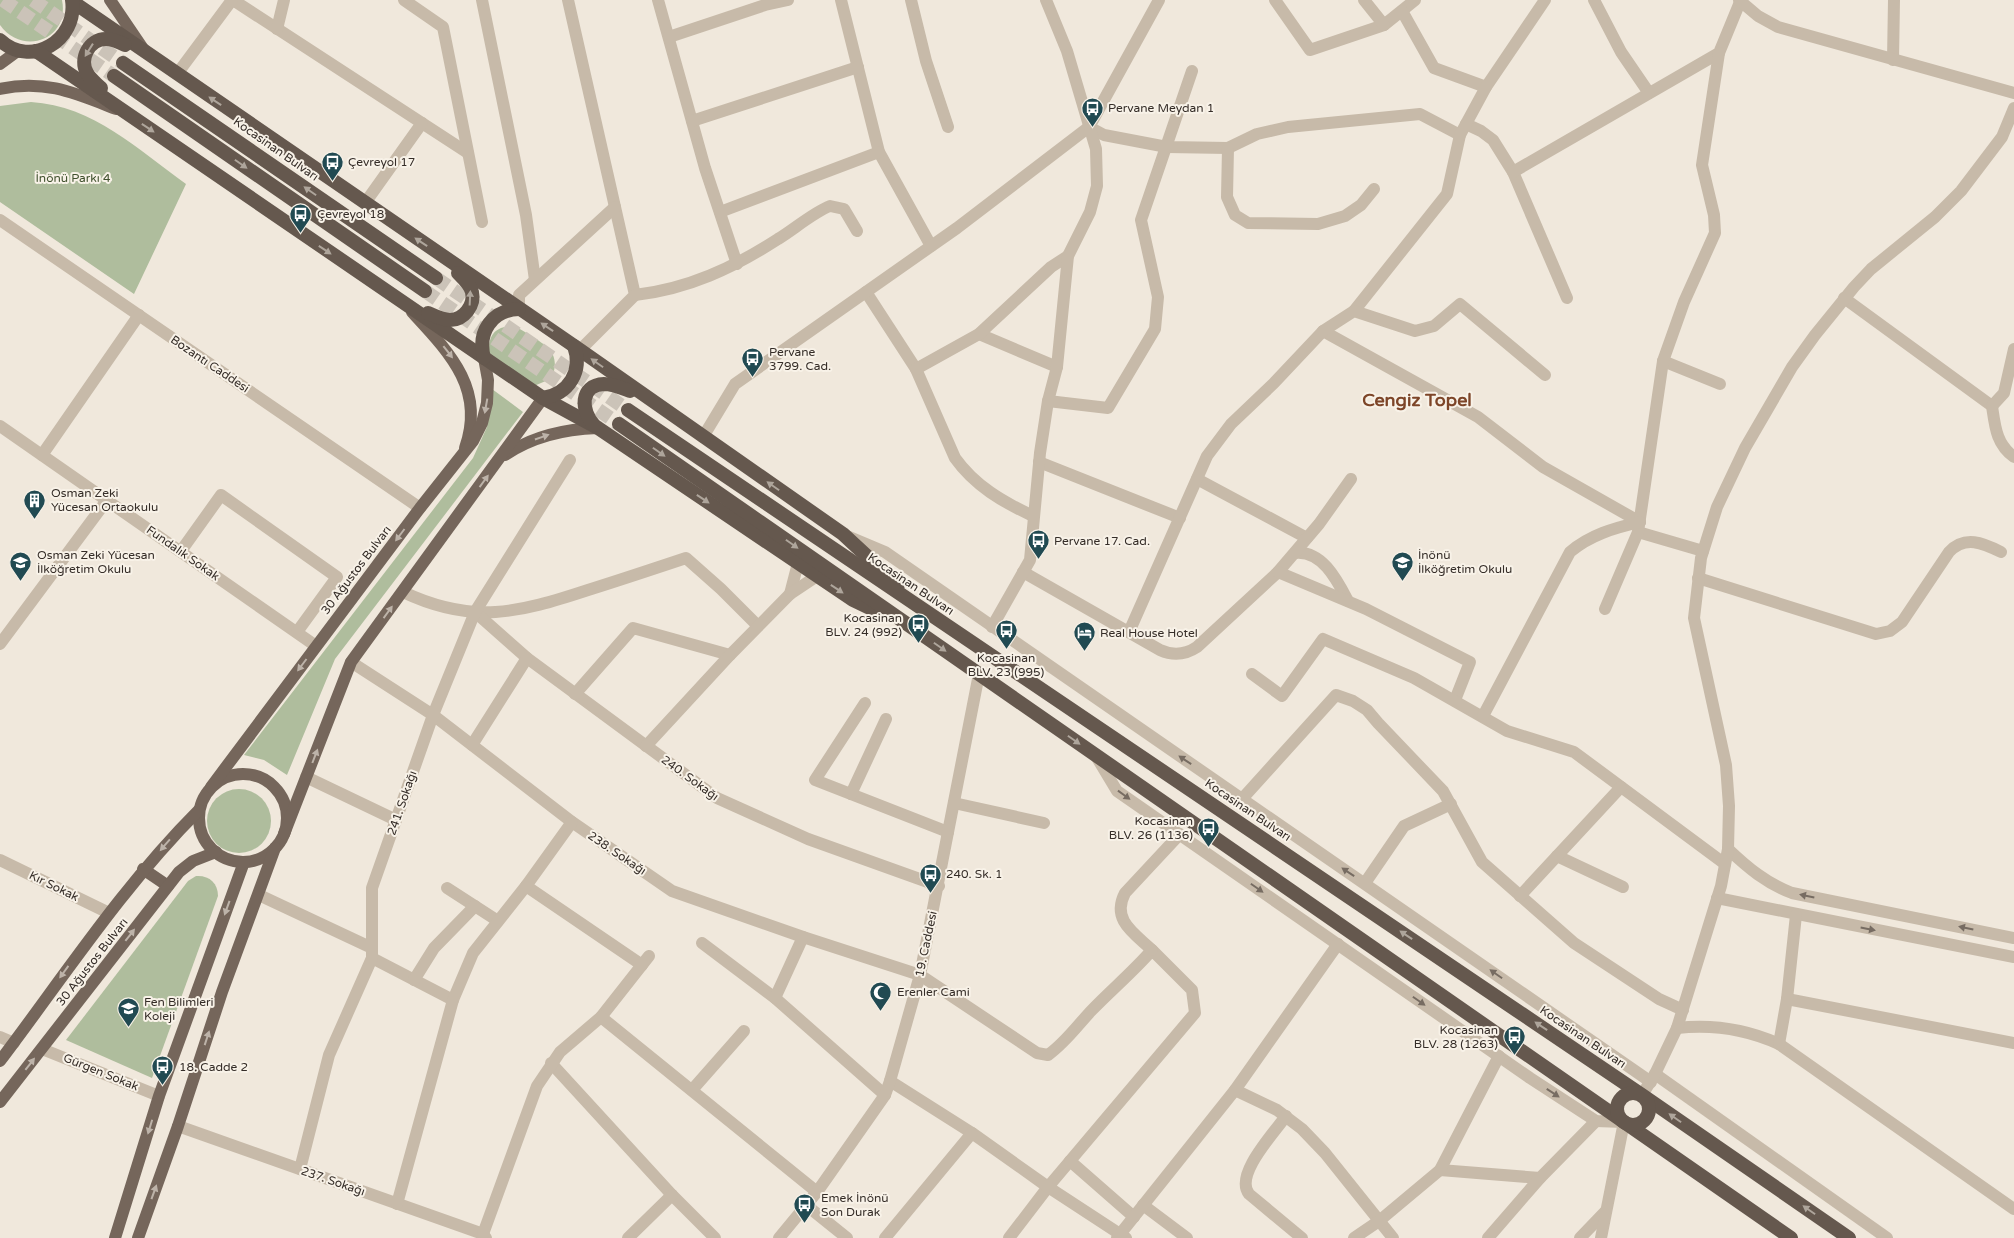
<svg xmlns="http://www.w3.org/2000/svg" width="2014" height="1238" font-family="'Varela Round',sans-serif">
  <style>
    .green { fill: #afbd9d }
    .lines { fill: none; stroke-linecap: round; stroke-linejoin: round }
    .trunk-tunnel { stroke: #cbc3b8; stroke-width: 14; stroke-dasharray: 14 7; stroke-linecap: butt }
    .minor { stroke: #c7baa9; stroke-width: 12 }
    .tertiary { stroke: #c7baa9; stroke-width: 12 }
    .primary { stroke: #75665b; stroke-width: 12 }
    .trunk { stroke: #65584e; stroke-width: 14 }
    .oneway { fill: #aea59b }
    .oneway2 { fill: #bdb3a9 }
    .oneway3 { fill: #776c62 }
    .labels { text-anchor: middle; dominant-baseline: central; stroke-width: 4; stroke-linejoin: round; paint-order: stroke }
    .poi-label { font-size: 12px; fill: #352d28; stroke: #f8f2e8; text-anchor: start }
    .street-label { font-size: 12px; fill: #352d28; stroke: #f8f2e8 }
    .park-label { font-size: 12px; fill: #40512e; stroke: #f8f2e8 }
    .district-label { font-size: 18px; font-weight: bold; fill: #7d4528; stroke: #f8f2e8 }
  </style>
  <rect width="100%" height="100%" fill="#f0e8dc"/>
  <g class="green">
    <path d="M0,0H62C70,39 23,57 0,25Z"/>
    <path d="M31,102C94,106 137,149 186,184L134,294L0,202V106Z"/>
    <path d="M512,326C520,328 526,333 533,337C547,346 558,353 554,371L548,380L534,386L488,356C489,338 491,327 512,326Z"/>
    <polygon points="492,389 523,412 335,659 287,775 264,760 244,755 473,458 487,427"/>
    <circle cx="239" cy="821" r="32"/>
    <path d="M196,876C209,875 218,883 218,896L152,1078L66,1040L188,881Z"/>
  </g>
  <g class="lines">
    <g class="trunk-tunnel">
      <polyline points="3,0 114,76"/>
      <polyline points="33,0 123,63"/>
      <polyline points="436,278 628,410"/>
      <polyline points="425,291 619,424"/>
    </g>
    <g class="minor">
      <polyline points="233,0 468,153"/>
      <polyline points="404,0 443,27 482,222"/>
      <polyline points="482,0 526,215 535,280"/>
      <polyline points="568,0 635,295 580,350"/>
      <polyline points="658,0 705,168 737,264"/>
      <polyline points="841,0 879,152 931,246"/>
      <polyline points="911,0 926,61 948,127"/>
      <polyline points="1275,0 1310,50 1384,25 1415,0"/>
      <polyline points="1364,0 1384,25"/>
      <polyline points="1594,0 1621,52 1649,93"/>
      <polyline points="1402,11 1434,68 1486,87"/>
      <polyline points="277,29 284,0"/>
      <polyline points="669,37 765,5 788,0"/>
      <polyline points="1893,60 1894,0"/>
      <polyline points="177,74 232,0"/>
      <polyline points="692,121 858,67"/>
      <polyline points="1466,124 1481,131 1493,140 1513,172 1567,298"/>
      <polyline points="1089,127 1104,135 1167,147 1228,148 1257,134 1288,127 1420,114 1460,135"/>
      <polyline points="1228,148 1227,197 1235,215 1248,223 1318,224 1345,216 1361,205 1374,189"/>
      <polyline points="1513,172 1719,53 1740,2"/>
      <polyline points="365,203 422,123"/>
      <polyline points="720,212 879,152"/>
      <polyline points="0,220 420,508"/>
      <path d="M866,292L916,369L955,458C975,486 1003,502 1033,516"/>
      <path d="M635,295C688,289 733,268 778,239C793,230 814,212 830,206L844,209L857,231"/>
      <path d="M1844,298L1992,406C1995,426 1996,444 2014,457"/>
      <polyline points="519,309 519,295 615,207"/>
      <polyline points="1354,311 1447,194 1460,135 1486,87 1545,0"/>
      <polyline points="1323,331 1478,417 1543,467 1640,522"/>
      <polyline points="979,334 1057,367"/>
      <polyline points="1663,361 1720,384"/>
      <polyline points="916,369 979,334 1051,267 1068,256"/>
      <polyline points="1048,401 1108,408 1155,329 1158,297 1141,220 1192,71"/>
      <polyline points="1992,406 2004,393 2014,349"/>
      <polyline points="0,426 316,646"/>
      <polyline points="703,437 735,384 957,228 1089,127 1159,0"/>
      <polyline points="42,455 139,315"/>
      <polyline points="1039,462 1180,518"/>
      <polyline points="1197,479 1307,538"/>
      <polyline points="1638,532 1703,551"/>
      <path d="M847,536L885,552C1139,730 1396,904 1651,1082"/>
      <polyline points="181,551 221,495 337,577 297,632"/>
      <path d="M1295,553C1322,550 1337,580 1348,601"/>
      <path d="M1023,572L1160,650C1173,656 1185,655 1197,647L1278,572L1319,524L1351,479"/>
      <polyline points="1278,572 1366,609 1470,662 1455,700"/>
      <path d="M1698,578L1876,634L1890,631L1902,622L1949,552C1965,535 1983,543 2001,552"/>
      <path d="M403,592C473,625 518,613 588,590C620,580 653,569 686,558L721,589L758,626"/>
      <polyline points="790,594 798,563"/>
      <polyline points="1605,609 1638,532 1663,361 1684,302 1715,233 1714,215 1702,165 1719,53"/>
      <polyline points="475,612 527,658 717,798 808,839 939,886"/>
      <polyline points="992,627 1030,560 1040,453 1048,401 1057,367 1068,256 1090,212 1097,186 1096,149 1067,51 1046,0"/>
      <polyline points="1129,632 1207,456 1231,424 1274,383 1323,331 1354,311 1415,331 1434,326 1460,304 1545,375"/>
      <polyline points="0,644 107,500"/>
      <path d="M351,662L433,715L572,822L672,891L803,937L920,975L1037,1053L1048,1055C1065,1043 1077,1026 1091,1011C1111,990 1133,972 1152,950L1192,990L1195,1013L1048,1187L1009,1238"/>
      <polyline points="1252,674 1282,696 1323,639 1414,678 1507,731 1574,752 1725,864"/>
      <polyline points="575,694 633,628 730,655"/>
      <polyline points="865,703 815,780 948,832"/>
      <path d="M1483,716L1570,552C1590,535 1614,528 1640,522"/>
      <polyline points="472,745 527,658"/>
      <polyline points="646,746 730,655 790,594 817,576"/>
      <polyline points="1096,756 1117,791 1530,1078 1596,1121 1624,1122"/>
      <polyline points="306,777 396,820"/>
      <polyline points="851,794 886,719"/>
      <polyline points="1242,799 1336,695 1353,701 1367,710 1378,723 1443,791 1482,862 1574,943 1659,999 1683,1010"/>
      <polyline points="954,803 1044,823"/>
      <path d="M1728,849C1748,868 1766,883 1792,893L2014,938"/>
      <polyline points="1557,856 1623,887"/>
      <polyline points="0,860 109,913"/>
      <polyline points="1365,883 1404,826 1451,804"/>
      <polyline points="526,886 642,965"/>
      <polyline points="447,888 498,921"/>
      <polyline points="259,895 372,948"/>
      <polyline points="1520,896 1621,787"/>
      <polyline points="1717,898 2014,957"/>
      <polyline points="702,943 775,998 885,1095"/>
      <path d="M1152,950C1134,933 1111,920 1125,893L1180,834"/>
      <polyline points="372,958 453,1000"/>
      <polyline points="414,980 434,948 475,906"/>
      <polyline points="775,998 803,937"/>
      <polyline points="1787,999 2014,1043"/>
      <polyline points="601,1017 649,956"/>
      <path d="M1677,1028C1713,1024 1746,1029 1779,1044L2014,1209"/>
      <polyline points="0,1037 14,1043"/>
      <polyline points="1779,1044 1787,999 1796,915"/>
      <polyline points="42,1049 159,1096"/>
      <polyline points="551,1063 672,1195 715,1238"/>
      <polyline points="1655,1074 1887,1238"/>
      <polyline points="890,1081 972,1133 1048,1187 1126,1238"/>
      <polyline points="692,1090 744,1031"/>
      <polyline points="1235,1090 1277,1110 1302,1129 1325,1153 1393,1238"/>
      <path d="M1286,1116C1274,1133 1234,1175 1249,1194L1302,1238"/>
      <polyline points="178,1126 483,1234 486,1238"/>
      <polyline points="1070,1161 1134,1217"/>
      <polyline points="300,1169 329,1055 372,958 372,888 433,715 475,612 570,460"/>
      <polyline points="1440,1170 1540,1178"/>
      <polyline points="397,1204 453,1000 473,953 526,886 572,822"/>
      <polyline points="806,1205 847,1238"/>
      <polyline points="1143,1205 1187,1238"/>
      <polyline points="483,1234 537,1086 560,1052 601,1017 817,1192"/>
      <polyline points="628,1238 672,1195"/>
      <polyline points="885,1238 972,1133"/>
      <polyline points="1117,1238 1235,1090 1338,944"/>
      <polyline points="1354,1238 1379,1221 1440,1170 1499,1056"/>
      <polyline points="1488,1238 1540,1178 1596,1121"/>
      <polyline points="1580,1238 1605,1212"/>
    </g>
    <g class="tertiary">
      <polyline points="1739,0 1758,16 1778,27 2014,93"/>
      <polyline points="1642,1095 1655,1074 1677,1028 1721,886 1728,849 1729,806 1726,765 1694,618 1701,558 1717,507 1745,448 1792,367 1815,335 1854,287 1871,269 1935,217 1961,191 2002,137 2014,108"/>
      <polyline points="779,1238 817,1192 885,1095 890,1081 920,975 979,674"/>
      <polyline points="1601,1238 1624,1122"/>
    </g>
    <g class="primary">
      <polyline points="110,0 144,50"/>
      <polyline points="0,64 19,50"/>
      <path d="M0,89C44,79 75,93 116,109"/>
      <path d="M412,312C449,352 486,389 465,448"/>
      <path d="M505,455C533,436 565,429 598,428"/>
      <circle cx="243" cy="818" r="44"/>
      <polyline points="211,787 420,508 473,441 482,423 487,403 488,380 484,358"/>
      <polyline points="284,834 351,662 543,398"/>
      <polyline points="143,869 168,886"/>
      <path d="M0,1061C65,975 123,886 199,810"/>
      <polyline points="0,1102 179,872 193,861 216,852"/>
      <polyline points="115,1238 159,1096 244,862"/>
      <polyline points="138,1238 178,1126 222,992 275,848"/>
    </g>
    <g class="trunk">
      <polyline points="73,2 580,350 843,534 898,585"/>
      <path d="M0,40C31,69 78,40 72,0"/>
      <polyline points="36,51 543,398 598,428 853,600 878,612"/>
      <polyline points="123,63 436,278"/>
      <polyline points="114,76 425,291"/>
      <path d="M101,88C96,83 90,79 87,73C79,59 89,39 106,39C113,39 119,42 125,45"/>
      <path d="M428,313C435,316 442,320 450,320C464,320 475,305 472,292C470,284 463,278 458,273"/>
      <path d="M484,358C477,332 492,310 519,309"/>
      <path d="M543,398C569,394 583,371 574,346"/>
      <polyline points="628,410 1642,1095 1849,1238"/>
      <polyline points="619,424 1791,1238"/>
      <path d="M594,425C581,411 579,385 604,384C613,384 622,388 630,391"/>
      <circle cx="1633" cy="1109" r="16"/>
    </g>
  </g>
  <defs><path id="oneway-solid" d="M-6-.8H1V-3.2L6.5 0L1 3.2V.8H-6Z" transform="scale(1.25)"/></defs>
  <g class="oneway">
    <use href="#oneway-solid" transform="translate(89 50) rotate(122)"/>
    <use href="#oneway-solid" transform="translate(215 101) rotate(-146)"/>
    <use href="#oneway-solid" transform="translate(148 128) rotate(34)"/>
    <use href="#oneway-solid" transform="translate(241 164) rotate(35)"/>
    <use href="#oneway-solid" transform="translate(310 191) rotate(-145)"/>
    <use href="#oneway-solid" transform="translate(421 242) rotate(-146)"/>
    <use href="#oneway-solid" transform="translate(325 250) rotate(34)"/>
    <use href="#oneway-solid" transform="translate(470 298) rotate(-87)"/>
    <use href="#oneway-solid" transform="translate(547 327) rotate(-146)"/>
    <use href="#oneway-solid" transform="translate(597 363) rotate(-145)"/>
    <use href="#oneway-solid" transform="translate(659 452) rotate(35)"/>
    <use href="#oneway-solid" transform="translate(773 486) rotate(-145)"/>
    <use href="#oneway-solid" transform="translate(703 499) rotate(34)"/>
    <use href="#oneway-solid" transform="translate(792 544) rotate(35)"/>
    <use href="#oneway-solid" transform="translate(837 589) rotate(34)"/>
    <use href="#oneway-solid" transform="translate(940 647) rotate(35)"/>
    <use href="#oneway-solid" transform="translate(1074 740) rotate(35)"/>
    <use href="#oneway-solid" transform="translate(1406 935) rotate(-146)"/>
    <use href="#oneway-solid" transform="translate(1541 1026) rotate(-146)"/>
    <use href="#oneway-solid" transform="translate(1675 1118) rotate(-145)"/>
    <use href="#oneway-solid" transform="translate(1809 1210) rotate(-145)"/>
  </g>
  <g class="oneway2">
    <use href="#oneway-solid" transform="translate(448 352) rotate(52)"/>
    <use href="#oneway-solid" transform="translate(486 406) rotate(100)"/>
    <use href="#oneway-solid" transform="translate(542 437) rotate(-19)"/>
    <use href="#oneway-solid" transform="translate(484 481) rotate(-54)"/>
    <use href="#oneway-solid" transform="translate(400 535) rotate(127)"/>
    <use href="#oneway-solid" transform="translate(388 612) rotate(-54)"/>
    <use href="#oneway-solid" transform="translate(302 665) rotate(127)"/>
    <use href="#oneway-solid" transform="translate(315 756) rotate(-69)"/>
    <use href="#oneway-solid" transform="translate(165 845) rotate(131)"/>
    <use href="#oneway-solid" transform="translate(227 908) rotate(110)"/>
    <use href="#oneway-solid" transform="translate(130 935) rotate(-52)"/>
    <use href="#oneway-solid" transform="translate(64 972) rotate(126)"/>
    <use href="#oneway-solid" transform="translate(207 1038) rotate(-72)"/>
    <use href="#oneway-solid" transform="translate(30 1064) rotate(-52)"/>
    <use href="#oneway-solid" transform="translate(150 1127) rotate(107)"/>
    <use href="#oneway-solid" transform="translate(154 1192) rotate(-70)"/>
  </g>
  <g class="oneway3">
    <use href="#oneway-solid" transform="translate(1185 760) rotate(-146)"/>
    <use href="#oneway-solid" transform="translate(1124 795) rotate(36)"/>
    <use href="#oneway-solid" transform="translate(1348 872) rotate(-146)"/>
    <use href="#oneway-solid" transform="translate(1257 888) rotate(35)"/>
    <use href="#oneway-solid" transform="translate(1807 896) rotate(-168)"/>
    <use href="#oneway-solid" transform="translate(1966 928) rotate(-168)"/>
    <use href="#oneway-solid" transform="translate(1868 929) rotate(11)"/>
    <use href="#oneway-solid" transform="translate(1496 974) rotate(-145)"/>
    <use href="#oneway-solid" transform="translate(1419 1001) rotate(35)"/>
    <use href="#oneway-solid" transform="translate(1553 1093) rotate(33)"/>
  </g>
  <defs>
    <symbol id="bus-pin" viewBox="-11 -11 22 30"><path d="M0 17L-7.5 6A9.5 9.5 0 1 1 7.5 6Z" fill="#214a52" stroke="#f8f2e8"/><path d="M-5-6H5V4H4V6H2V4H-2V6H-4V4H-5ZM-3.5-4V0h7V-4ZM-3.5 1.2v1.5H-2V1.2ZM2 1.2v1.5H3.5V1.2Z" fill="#fff"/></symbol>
    <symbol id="building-pin" viewBox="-11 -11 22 30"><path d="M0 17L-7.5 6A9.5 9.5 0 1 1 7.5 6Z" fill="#214a52" stroke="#f8f2e8"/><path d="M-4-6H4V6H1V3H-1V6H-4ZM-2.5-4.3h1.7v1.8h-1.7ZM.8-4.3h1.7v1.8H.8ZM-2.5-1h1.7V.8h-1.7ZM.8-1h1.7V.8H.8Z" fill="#fff"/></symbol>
    <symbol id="school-pin" viewBox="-11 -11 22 30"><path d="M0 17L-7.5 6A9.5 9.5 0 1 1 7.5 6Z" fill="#214a52" stroke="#f8f2e8"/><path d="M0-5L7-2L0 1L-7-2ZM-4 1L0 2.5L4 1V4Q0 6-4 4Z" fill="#fff"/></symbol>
    <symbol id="hotel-pin" viewBox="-11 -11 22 30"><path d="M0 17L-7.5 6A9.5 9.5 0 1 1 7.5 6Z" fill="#214a52" stroke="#f8f2e8"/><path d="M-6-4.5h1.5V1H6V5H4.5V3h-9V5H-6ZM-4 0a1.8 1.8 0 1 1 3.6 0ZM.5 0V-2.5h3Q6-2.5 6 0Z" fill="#fff"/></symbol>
    <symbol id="mosque-pin" viewBox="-11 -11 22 30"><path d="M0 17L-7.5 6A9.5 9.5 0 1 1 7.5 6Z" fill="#214a52" stroke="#f8f2e8"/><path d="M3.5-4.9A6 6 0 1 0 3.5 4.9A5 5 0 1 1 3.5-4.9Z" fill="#fff"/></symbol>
  </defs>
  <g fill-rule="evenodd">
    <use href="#bus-pin" x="1080" y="96" width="25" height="34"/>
    <use href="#bus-pin" x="320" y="150" width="25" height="34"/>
    <use href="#bus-pin" x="288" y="202" width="25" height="34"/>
    <use href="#bus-pin" x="740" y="346" width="25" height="34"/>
    <use href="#building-pin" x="22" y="488" width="25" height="34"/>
    <use href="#bus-pin" x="1026" y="528" width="25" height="34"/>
    <use href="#school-pin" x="8" y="550" width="25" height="34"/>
    <use href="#school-pin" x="1390" y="550" width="25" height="34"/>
    <use href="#bus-pin" x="906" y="612" width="25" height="34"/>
    <use href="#bus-pin" x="994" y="618" width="25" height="34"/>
    <use href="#hotel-pin" x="1072" y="620" width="25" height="34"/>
    <use href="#bus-pin" x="1196" y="816" width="25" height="34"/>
    <use href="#bus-pin" x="918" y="862" width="25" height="34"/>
    <use href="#mosque-pin" x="868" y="980" width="25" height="34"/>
    <use href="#school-pin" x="116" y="996" width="25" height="34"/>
    <use href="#bus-pin" x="1502" y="1024" width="25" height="34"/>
    <use href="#bus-pin" x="150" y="1054" width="25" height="34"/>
    <use href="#bus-pin" x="792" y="1192" width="25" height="34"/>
  </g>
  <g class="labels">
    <g class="poi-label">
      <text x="1108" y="108">Pervane Meydan 1</text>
      <text x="348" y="162">Çevreyol 17</text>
      <text x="317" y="214">Çevreyol 18</text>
      <text x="769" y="352">Pervane<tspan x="769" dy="14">3799. Cad.</tspan></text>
      <text x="51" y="493">Osman Zeki<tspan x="51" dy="14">Yücesan Ortaokulu</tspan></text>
      <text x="1054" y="541">Pervane 17. Cad.</text>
      <text x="37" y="555">Osman Zeki Yücesan<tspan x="37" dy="14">İlköğretim Okulu</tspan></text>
      <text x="1418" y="555">İnönü<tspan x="1418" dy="14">İlköğretim Okulu</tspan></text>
      <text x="902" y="618" text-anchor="end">Kocasinan<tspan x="902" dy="14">BLV. 24 (992)</tspan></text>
      <text x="1100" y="633">Real House Hotel</text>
      <text x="1006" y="658" text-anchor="middle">Kocasinan<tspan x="1006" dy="14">BLV. 23 (995)</tspan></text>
      <text x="1193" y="821" text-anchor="end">Kocasinan<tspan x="1193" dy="14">BLV. 26 (1136)</tspan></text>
      <text x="946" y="874">240. Sk. 1</text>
      <text x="897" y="992">Erenler Cami</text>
      <text x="144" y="1002">Fen Bilimleri<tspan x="144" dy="14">Koleji</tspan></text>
      <text x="1498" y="1030" text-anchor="end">Kocasinan<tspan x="1498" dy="14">BLV. 28 (1263)</tspan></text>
      <text x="179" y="1067">18. Cadde 2</text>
      <text x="821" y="1198">Emek İnönü<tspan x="821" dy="14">Son Durak</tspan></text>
    </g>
    <g class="street-label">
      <text transform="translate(276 149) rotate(35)">Kocasinan Bulvarı</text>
      <text transform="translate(210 364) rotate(34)">Bozantı Caddesi</text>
      <text transform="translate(183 553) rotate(35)">Fundalık Sokak</text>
      <text transform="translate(356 570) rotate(-53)">30 Ağustos Bulvarı</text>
      <text transform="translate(911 584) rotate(34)">Kocasinan Bulvarı</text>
      <text transform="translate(690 778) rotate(36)">240. Sokağı</text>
      <text transform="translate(402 803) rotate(-71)">241. Sokağı</text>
      <text transform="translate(1248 810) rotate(34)">Kocasinan Bulvarı</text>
      <text transform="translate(617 853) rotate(34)">238. Sokağı</text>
      <text transform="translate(54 886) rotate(26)">Kır Sokak</text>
      <text transform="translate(926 944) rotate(-78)">19. Caddesi</text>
      <text transform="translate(92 962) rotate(-52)">30 Ağustos Bulvarı</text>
      <text transform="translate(1583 1037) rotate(34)">Kocasinan Bulvarı</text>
      <text transform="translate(101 1072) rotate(22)">Gürgen Sokak</text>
      <text transform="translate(333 1181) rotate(19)">237. Sokağı</text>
    </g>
    <g class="park-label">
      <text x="73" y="178">İnönü Parkı 4</text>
    </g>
    <g class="district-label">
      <text x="1417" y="400">Cengiz Topel</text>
    </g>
  </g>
</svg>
